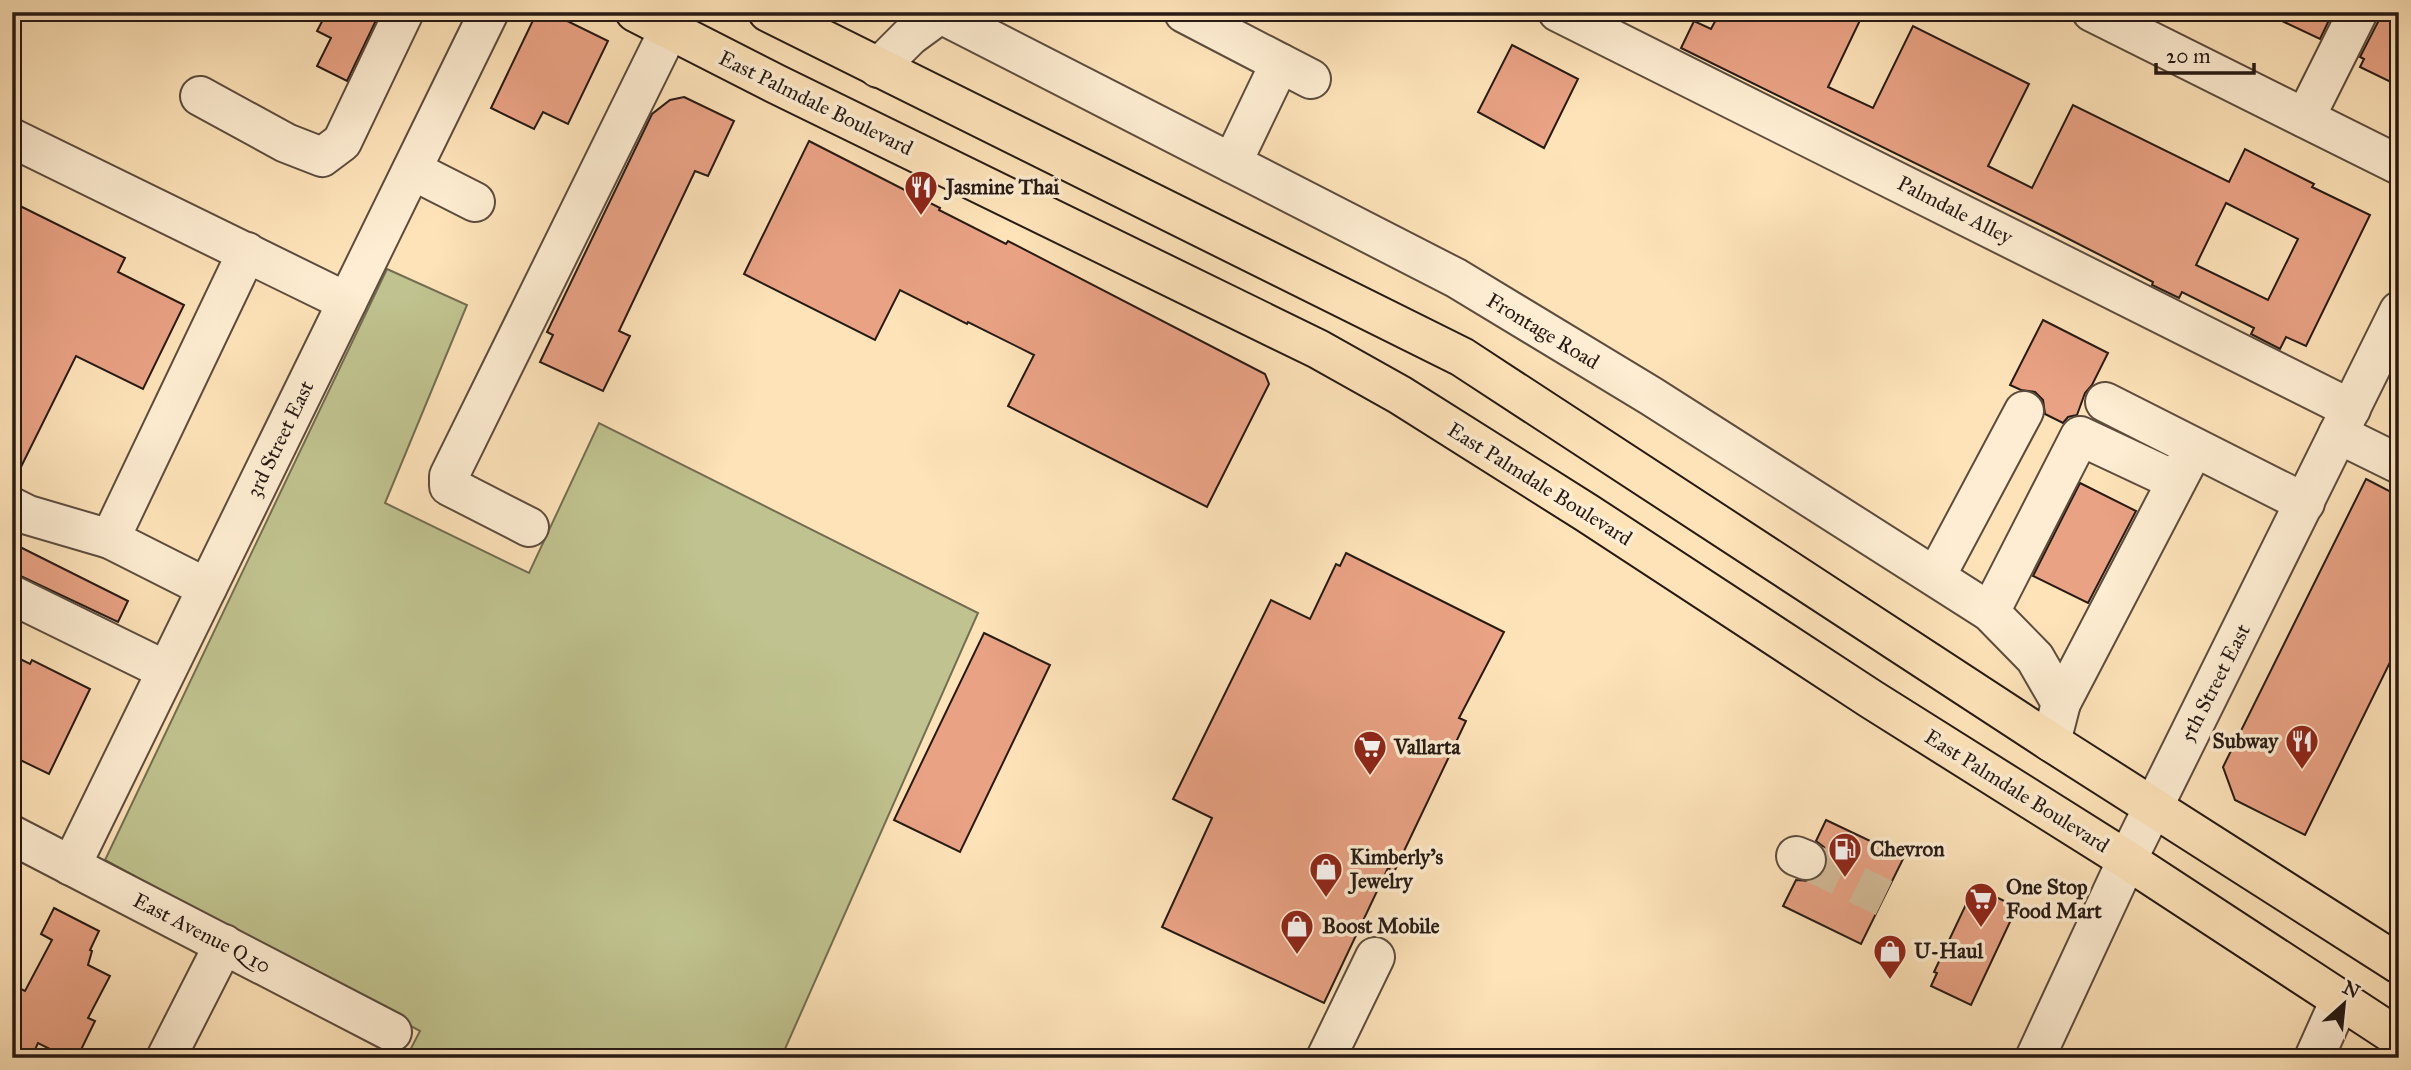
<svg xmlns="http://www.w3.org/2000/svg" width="2411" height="1070" font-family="'IM FELL Great Primer',serif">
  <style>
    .green { fill: #c0c38f; stroke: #736e52; stroke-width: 2 }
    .building { fill: #e9a284; stroke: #261a15; stroke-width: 2; fill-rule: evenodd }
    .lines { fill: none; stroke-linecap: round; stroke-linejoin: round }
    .minor-tunnel { stroke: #d3bb98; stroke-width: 38; stroke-dasharray: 38 19; stroke-linecap: butt }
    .minor-casing { stroke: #5c4c3e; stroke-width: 42 }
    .highway-casing { stroke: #261a15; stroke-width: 42 }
    .minor { stroke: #feedd2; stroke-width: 38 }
    .highway { stroke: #fee3b9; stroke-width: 38 }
    .labels { text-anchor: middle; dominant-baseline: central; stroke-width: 7; stroke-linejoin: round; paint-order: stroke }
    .street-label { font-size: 21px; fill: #261a15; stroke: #feedd2 }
    .poi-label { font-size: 21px; font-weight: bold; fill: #261a15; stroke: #feedd2; text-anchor: start }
  </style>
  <rect width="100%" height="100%" fill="#fee3b9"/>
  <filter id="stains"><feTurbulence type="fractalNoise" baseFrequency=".00286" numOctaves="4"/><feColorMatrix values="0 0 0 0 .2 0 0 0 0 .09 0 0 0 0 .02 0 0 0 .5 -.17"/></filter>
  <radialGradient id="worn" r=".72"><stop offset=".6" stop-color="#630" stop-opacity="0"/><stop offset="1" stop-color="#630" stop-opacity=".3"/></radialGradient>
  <polygon class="green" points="387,269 467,305 385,503 529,573 599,423 978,613 781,1058 406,1058 420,1031 105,860"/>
  <g class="building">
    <polygon points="327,12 341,17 343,12 380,12 347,81 317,66 331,38 317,31"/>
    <polygon points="537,12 549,12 608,41 568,124 543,112 534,129 491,108"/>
    <path d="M1720,12H1864L1828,87L1873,108L1913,26L2029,84L1988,166L2032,188L2073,105L2229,182L2245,149L2314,184L2312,187L2370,215L2306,346L2286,337L2280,349L2251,334L2254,328L2182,292L2179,298L2152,285L2153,282L2057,233L1681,48L1694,21L1711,29ZM2226,203L2298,239L2268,300L2196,265Z"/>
    <polygon points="2263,12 2333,12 2320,39"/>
    <polygon points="2380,12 2399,12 2399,86 2360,67 2364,59 2360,57 2378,22"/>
    <polygon points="1512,45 1578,79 1544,148 1478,112"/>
    <polygon points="684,97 734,121 708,176 695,171 619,331 630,336 603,391 540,362 553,335 547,332 652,114 670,100"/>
    <polygon points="809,141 940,208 939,210 1006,244 1008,241 1265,374 1269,384 1207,507 1008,406 1034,355 968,322 967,324 900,290 875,340 744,274"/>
    <polygon points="12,202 125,258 118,272 184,305 143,389 76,356 12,485"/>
    <polygon points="2043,320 2108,353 2092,385 2085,393 2077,415 2068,417 2063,423 2045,414 2043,400 2035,392 2021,390 2010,385"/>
    <polygon points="2366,479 2399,496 2399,644 2305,835 2235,800 2223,767"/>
    <polygon points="2080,483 2136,511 2088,603 2033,576"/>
    <polygon points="12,543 128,601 118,622 12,572"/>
    <polygon points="1346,553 1504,632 1459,718 1466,721 1394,872 1388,868 1324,1003 1162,927 1212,818 1173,799 1271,600 1310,619 1336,564 1340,566"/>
    <polygon points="984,633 1050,665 960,852 894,820"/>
    <polygon points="12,655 30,664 32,660 90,689 49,774 12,756"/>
    <polygon points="1826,820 1904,857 1861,944 1783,906 1796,880 1810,881 1820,877 1826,869 1827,856 1824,847 1816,841"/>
    <polygon points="1979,889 2017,907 1971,1005 1931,986 1937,973 1934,972 1969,898 1973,900"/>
    <polygon points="54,908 99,931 90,950 92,951 88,965 110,976 88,1018 95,1021 77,1058 68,1058 38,1043 31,1058 12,1058 12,1003 19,988 25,991 52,940 41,934"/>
  </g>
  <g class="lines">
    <polyline class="minor-tunnel" points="1806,860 1884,898"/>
    <defs>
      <g id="minor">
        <polyline points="937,12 1456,278 1651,396 1990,612 2035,658 2061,703 2051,742"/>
        <polyline points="1558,12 2351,409"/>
        <polyline points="2092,12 2399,165"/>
        <polyline points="1184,13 1280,63 1232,163"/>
        <polyline points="1280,63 1311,79"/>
        <polyline points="878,68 910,36 940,14"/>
        <polyline points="200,96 286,143 322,157 342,142 404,12"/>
        <polyline points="2305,118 2358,12"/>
        <polyline points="12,138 347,302"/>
        <polyline points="412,170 475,202"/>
        <polyline points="2105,402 2305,503"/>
        <polyline points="2338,434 2399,464"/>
        <polyline points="12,507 28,515 110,539"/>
        <polyline points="529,527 449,486 449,476 669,30"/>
        <polyline points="1936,576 2024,411"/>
        <polyline points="207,588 110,539 247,252"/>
        <polyline points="12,595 165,670"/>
        <polyline points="1990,612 2080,436 2176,481"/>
        <polyline points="2061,703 2194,448"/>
        <polyline points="12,835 392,1032"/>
        <polyline points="1796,856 1806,860"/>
        <polyline points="71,866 489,12"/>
        <polyline points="166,1058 224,944"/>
        <polyline points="1326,1058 1375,957"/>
        <polyline points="2035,1058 2127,860 2399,311"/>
        <polyline points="2314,1058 2340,1000"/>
      </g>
      <g id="highway">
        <polyline points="635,12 776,84 1318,349 1400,395 1587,513 1871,699 2127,860 2399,1038"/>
        <polyline points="768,12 1462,357 2051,742 2399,964"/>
      </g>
    </defs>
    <use href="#minor" class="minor-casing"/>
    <use href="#highway" class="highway-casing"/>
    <use href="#minor" class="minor"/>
    <use href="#highway" class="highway"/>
  </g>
  <defs>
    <symbol id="restaurant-pin" viewBox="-11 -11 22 30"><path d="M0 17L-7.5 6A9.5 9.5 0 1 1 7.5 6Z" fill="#8f2418" stroke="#feedd2"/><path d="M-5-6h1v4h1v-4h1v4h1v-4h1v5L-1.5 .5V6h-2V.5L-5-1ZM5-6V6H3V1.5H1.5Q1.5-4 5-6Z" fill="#fff"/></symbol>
    <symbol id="supermarket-pin" viewBox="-11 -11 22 30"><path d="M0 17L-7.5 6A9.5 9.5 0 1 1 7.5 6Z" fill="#8f2418" stroke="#feedd2"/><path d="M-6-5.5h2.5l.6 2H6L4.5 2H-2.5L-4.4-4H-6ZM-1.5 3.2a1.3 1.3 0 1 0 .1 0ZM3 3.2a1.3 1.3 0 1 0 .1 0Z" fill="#fff"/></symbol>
    <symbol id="fuel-pin" viewBox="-11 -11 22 30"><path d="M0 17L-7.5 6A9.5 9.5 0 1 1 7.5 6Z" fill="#8f2418" stroke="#feedd2"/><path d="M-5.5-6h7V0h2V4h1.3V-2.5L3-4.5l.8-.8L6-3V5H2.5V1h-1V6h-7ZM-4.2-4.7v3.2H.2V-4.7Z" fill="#fff"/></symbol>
    <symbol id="shop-pin" viewBox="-11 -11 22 30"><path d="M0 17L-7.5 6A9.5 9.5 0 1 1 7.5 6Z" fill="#8f2418" stroke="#feedd2"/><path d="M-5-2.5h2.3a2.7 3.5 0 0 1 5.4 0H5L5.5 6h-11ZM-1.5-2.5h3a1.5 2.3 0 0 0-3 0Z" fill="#fff"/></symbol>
  </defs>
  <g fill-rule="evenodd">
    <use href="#restaurant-pin" x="902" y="168" width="38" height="52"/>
    <use href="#restaurant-pin" x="2283" y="722" width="38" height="52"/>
    <use href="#supermarket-pin" x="1351" y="728" width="38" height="52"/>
    <use href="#fuel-pin" x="1826" y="830" width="38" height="52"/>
    <use href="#shop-pin" x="1307" y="850" width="38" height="52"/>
    <use href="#supermarket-pin" x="1962" y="880" width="38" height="52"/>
    <use href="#shop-pin" x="1278" y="907" width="38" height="52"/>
    <use href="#shop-pin" x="1871" y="932" width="38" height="52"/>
  </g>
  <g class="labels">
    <g class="street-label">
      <text transform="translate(816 103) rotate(26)">East Palmdale Boulevard</text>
      <text transform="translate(1955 210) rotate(27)">Palmdale Alley</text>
      <text transform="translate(1543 331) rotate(31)">Frontage Road</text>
      <text transform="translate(280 439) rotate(-64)">3rd Street East</text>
      <text transform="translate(1540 484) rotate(32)">East Palmdale Boulevard</text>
      <text transform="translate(2215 683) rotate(-63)">5th Street East</text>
      <text transform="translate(2017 791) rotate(32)">East Palmdale Boulevard</text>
      <text transform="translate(202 933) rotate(27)">East Avenue Q 10</text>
    </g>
    <g class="poi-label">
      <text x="946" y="187">Jasmine Thai</text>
      <text x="2278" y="741" text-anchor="end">Subway</text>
      <text x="1394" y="747">Vallarta</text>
      <text x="1870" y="849">Chevron</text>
      <text x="1350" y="857">Kimberly's<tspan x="1350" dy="24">Jewelry</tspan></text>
      <text x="2006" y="887">One Stop<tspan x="2006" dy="24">Food Mart</tspan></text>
      <text x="1322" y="926">Boost Mobile</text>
      <text x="1914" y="951">U-Haul</text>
    </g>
  </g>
  <rect width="2411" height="1070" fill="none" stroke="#fee3b9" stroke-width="42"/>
  <rect x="14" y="14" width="2383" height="1042" fill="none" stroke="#261a15" stroke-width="3.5"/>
  <rect x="21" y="21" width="2369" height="1028" fill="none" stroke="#261a15" stroke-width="2"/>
  <g transform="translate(2344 1004) rotate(27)" stroke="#feedd2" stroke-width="5" paint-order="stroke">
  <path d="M0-5L12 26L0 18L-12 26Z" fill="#261a15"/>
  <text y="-10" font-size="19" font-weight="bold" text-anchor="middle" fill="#261a15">N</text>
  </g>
  <path d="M2156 63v10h98v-10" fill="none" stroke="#261a15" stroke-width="3.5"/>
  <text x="2166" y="63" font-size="21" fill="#261a15" stroke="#feedd2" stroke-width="5" paint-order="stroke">20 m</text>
  <rect width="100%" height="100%" filter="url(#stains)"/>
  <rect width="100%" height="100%" fill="url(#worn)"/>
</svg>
